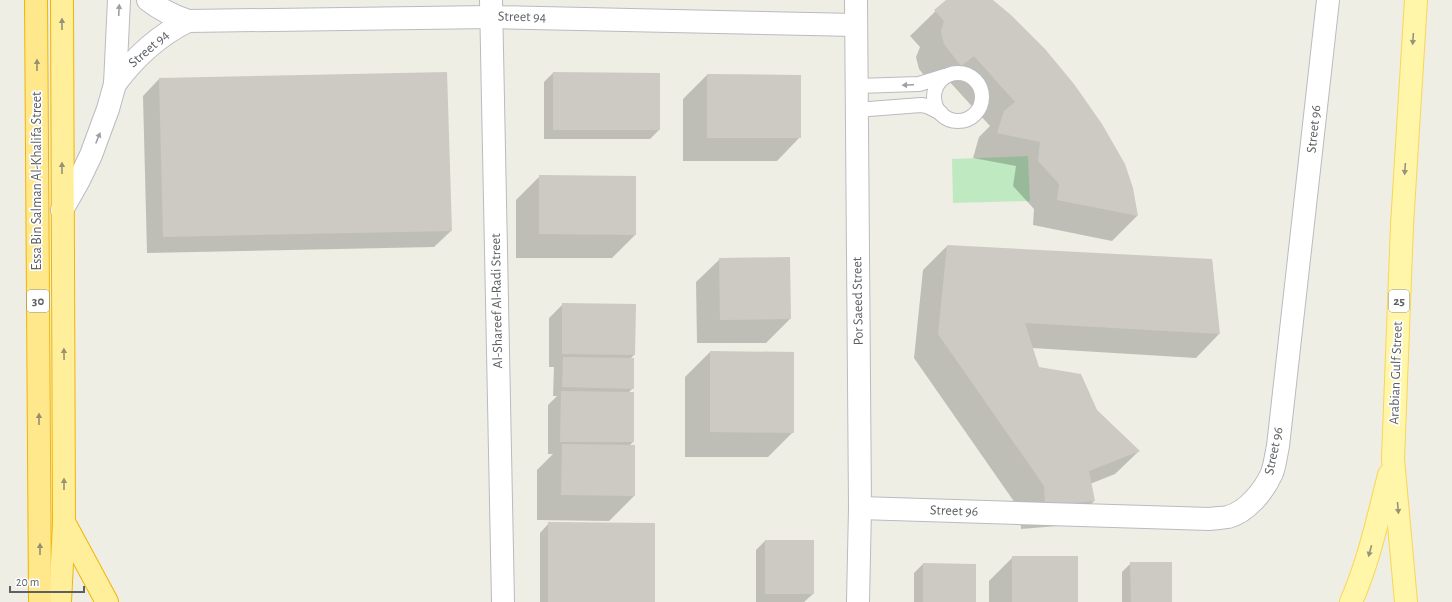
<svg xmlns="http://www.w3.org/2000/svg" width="1452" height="602" font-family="'Alegreya Sans',sans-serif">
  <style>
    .green { fill: #bfe9c1 }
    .shadow { fill: #0003 }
    .building { fill: #cccac3 }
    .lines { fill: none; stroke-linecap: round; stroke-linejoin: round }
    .service-casing { stroke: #b9bbc1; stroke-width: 16 }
    .minor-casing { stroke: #b9bbc1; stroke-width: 24 }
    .primary-casing { stroke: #fbd552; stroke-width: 24 }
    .trunk-casing { stroke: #f3b500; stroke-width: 24 }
    .motorway-casing { stroke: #f3b500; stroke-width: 24 }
    .service { stroke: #fff; stroke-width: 14 }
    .minor { stroke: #fff; stroke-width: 22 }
    .primary { stroke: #fff6a9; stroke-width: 22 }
    .trunk { stroke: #ffef9a; stroke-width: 22 }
    .motorway { stroke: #ffe88b; stroke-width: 22 }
    .oneway { fill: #9da0a3 }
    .oneway2 { fill: #959278 }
    .oneway3 { fill: #95947d }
    .oneway4 { fill: #959072 }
    .labels { text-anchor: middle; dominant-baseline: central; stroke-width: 3.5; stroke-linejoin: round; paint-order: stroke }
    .shield { fill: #fff; stroke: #8d9093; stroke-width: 1 }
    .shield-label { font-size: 13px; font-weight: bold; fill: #5c6065 }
    .street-label { font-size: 14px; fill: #5c6065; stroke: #fff }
  </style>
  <rect width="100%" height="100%" fill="#efeee4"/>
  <polygon class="green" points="1028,156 1030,201 953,203 952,159"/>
  <g class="shadow">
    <polygon points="947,0 991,0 1132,188 1137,216 1112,241 1033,225 1034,209 1013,186 1016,166 973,158 979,137 990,126 948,80 936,90 919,69 916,57 920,47 910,36"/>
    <polygon points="553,73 659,130 650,139 544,139 544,82"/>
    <polygon points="707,75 800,137 777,161 683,161 683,99"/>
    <polygon points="159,79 451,231 434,247 147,253 143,96"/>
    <polygon points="540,176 635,235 612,258 516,258 516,200"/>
    <polygon points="947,246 1212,260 1219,334 1196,358 1032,348 1039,368 1096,411 1139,451 1115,474 1090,484 1094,501 1070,525 1021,529 1020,510 914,358 923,270"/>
    <polygon points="720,259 790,319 766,343 697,343 696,282"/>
    <polygon points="563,304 634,355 630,359 633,388 628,393 633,393 633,442 629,446 634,496 609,521 537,520 537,470 553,454 548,454 548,405 557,396 553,396 554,367 549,367 549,318"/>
    <polygon points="710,352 793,432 768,457 685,457 685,377"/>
    <polygon points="549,523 654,602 540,602 540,533"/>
    <polygon points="765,541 813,594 804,602 756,602 756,550"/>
    <polygon points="1013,557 1077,602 989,602 989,581"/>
    <polygon points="1131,563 1171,602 1122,602 1122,572"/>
    <polygon points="923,564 975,602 914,602 914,573"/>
  </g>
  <g class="building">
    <polygon points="946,0 993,0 1011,15 1045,49 1074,84 1102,124 1125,164 1133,188 1138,216 1057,200 1059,184 1038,161 1040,142 997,133 1004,111 1015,102 974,56 961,66 944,44 941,32 944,21 934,10"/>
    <polygon points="447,72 452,231 163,237 159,78"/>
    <polygon points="553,72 660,73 660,130 553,130"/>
    <polygon points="707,74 801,75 801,138 707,138"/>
    <polygon points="539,175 636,176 636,235 539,234"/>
    <polygon points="947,245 1212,259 1220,334 1025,323 1039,367 1081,374 1097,410 1140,451 1089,471 1095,501 1045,506 1044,486 938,334"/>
    <polygon points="790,257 791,319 720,320 719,258"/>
    <polygon points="562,303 636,304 635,355 562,354"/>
    <polygon points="710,351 794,352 794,433 710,432"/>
    <polygon points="563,357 634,358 634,389 562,387"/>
    <polygon points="561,391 634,392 634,442 560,442"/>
    <polygon points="562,444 635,445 635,496 561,495"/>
    <polygon points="548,522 655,523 655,602 548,602"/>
    <rect x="765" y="540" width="49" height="54"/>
    <rect x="1012" y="556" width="66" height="46"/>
    <polygon points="1130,562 1172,562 1172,602 1131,602"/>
    <polygon points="923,563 976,564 976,602 923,602"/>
  </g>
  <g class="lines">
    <defs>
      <g id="service">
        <circle cx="958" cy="97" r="24"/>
        <polyline points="857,86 919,84 945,76"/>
        <polyline points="856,110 921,105 927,106 941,113"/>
      </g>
      <g id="minor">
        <path d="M148,0C161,10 173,16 188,21L491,17L856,25"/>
        <polyline points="491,0 503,602"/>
        <polyline points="856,0 860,508 858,602"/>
        <path d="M115,84C135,57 157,36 188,21"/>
        <polyline points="62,210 79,180 91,155 108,109 115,84 119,0"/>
        <path d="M860,508L1210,519C1216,518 1222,518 1228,517C1247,512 1264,491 1272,473C1275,465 1276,455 1278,446L1328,0"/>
      </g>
      <g id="primary">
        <path d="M1351,602C1369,561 1378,518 1389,475"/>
        <polyline points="1406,602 1393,459 1402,225 1416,0"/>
      </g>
      <g id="trunk">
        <polyline points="65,524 107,602"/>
        <polyline points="60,602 64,523 62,0"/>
      </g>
      <polyline id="motorway" points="36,0 40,602"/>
    </defs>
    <use href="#service" class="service-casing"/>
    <use href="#minor" class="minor-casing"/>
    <use href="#primary" class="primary-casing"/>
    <use href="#trunk" class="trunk-casing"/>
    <use href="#motorway" class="motorway-casing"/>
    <use href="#service" class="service"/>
    <use href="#minor" class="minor"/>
    <use href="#primary" class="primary"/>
    <use href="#trunk" class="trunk"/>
    <use href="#motorway" class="motorway"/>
  </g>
  <defs><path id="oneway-solid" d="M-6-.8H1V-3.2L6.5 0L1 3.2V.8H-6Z"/></defs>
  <g class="oneway">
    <use href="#oneway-solid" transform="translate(119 10) rotate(-87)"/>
    <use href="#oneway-solid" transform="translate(908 85) rotate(178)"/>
    <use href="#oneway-solid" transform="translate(98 138) rotate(-68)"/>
  </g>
  <g class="oneway2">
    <use href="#oneway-solid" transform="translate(62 24) rotate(-90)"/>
    <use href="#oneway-solid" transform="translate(62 168) rotate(-90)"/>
    <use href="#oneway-solid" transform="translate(64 354) rotate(-91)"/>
    <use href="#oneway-solid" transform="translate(64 484) rotate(-90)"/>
  </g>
  <g class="oneway3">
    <use href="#oneway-solid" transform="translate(1413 39) rotate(94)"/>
    <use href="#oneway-solid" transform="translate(1405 169) rotate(94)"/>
    <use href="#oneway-solid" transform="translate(1398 508) rotate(85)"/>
    <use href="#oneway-solid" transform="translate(1370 551) rotate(105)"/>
  </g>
  <g class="oneway4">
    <use href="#oneway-solid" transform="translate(37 65) rotate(-90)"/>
    <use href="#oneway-solid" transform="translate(39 419) rotate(-90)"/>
    <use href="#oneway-solid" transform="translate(40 549) rotate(-90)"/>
  </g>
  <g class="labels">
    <g class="shield">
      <rect x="27" y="290" width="22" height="22" rx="3"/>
      <rect x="1389" y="290" width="20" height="22" rx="3"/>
    </g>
    <g class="shield-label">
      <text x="38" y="301">30</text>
      <text x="1399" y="301">25</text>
    </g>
    <g class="street-label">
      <text transform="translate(522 17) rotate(1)">Street 94</text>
      <text transform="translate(149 49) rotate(-41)">Street 94</text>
      <text transform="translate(1314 129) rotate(-84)">Street 96</text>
      <text transform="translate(37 181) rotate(-90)">Essa Bin Salman Al-Khalifa Street</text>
      <text transform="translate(497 301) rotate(-91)">Al-Shareef Al-Radi Street</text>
      <text transform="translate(858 301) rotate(-91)">Por Saeed Street</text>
      <text transform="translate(1396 373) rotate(-88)">Arabian Gulf Street</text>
      <text transform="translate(1274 451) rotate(-78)">Street 96</text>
      <text transform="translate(954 511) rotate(2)">Street 96</text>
    </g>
  </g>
  <path d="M10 586v6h74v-6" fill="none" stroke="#5c6065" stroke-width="2"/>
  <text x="16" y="586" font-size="12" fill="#5c6065" stroke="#ffffff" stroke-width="3" paint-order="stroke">20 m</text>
</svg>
